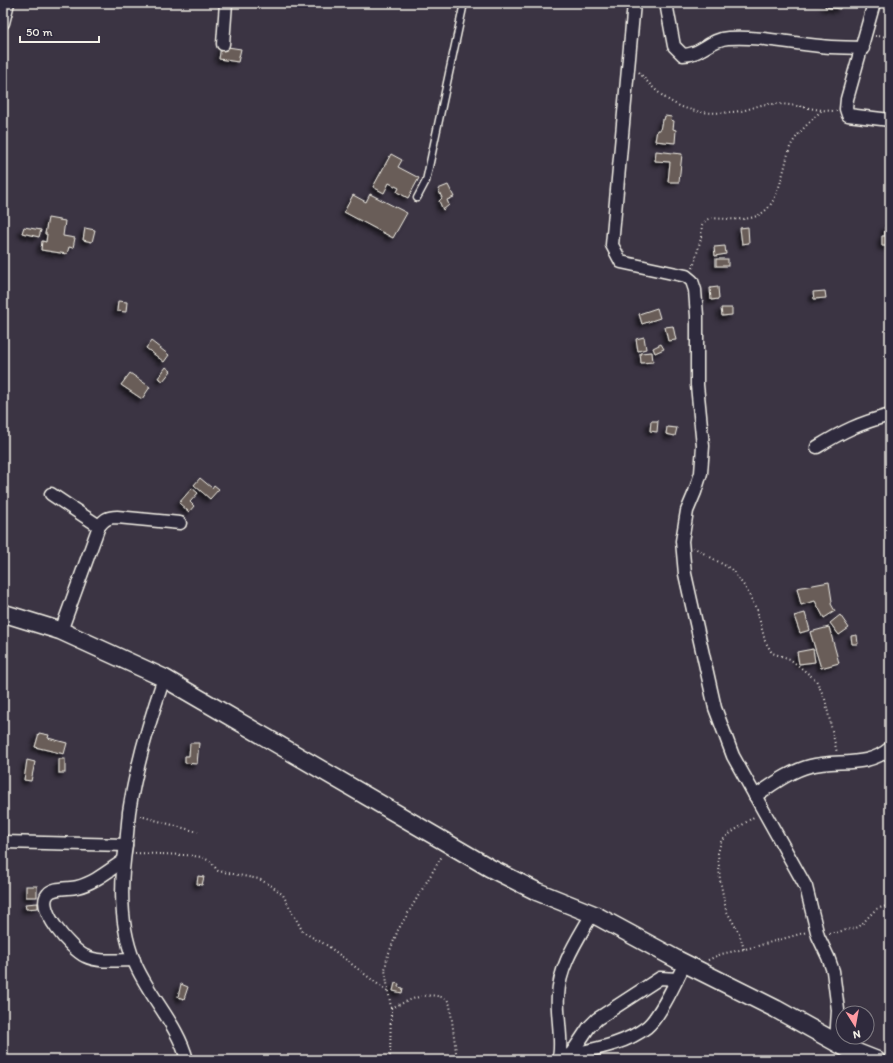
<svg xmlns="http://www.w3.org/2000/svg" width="893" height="1063" font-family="Itim,sans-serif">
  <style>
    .building { fill: #695d59; stroke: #f4f1e8; filter: url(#shadow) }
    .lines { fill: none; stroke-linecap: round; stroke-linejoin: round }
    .lane-casing { stroke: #f4f1e8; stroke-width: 9 }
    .street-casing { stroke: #f4f1e8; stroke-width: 15 }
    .secondary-casing { stroke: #f4f1e8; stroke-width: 20 }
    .path { stroke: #f4f1e8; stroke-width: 2; stroke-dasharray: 1 3; stroke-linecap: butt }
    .lane { stroke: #2f2a3d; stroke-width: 6 }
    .street { stroke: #2f2a3d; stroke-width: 12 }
    .secondary { stroke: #2f2a3d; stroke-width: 17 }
  </style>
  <defs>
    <filter id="shadow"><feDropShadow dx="-3.5" dy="3.5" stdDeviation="2" flood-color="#0009"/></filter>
  </defs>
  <rect width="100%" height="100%" fill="#3b3443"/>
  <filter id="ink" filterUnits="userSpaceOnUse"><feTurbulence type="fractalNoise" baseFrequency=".025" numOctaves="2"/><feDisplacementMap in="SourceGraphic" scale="8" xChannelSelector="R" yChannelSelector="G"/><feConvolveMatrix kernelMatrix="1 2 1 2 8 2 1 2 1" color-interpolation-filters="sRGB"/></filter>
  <g filter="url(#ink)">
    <g class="building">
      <polygon points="826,3 841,3 840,9 825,7"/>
      <polygon points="221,46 241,49 238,62 219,59"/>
      <polygon points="665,116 672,117 671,120 674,121 673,129 676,130 675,143 655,141 657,130 660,130 662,120 664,120"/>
      <polygon points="656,151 682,154 679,182 668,182 670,162 655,161"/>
      <polygon points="391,154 402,160 398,167 419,178 408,198 397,192 399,188 389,183 384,193 373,187"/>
      <polygon points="448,185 454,197 447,200 449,205 443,210 439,201 442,198 438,189"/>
      <polygon points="370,194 407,213 393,238 344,212 353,195 366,202"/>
      <polygon points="48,218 65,221 63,236 75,238 73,248 69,247 67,254 41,250 42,241 46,242 47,234 45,234"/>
      <polygon points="890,226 890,246 882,246 882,236 885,236 885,227"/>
      <polygon points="24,227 41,230 39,237 22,233"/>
      <polygon points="748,227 749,243 742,244 740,228"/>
      <polygon points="85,228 95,230 92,242 83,240"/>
      <polygon points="725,246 726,254 715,256 714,247"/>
      <rect x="716" y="259" width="12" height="7"/>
      <polygon points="718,287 719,299 711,300 710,288"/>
      <polygon points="825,291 826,298 814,299 813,292"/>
      <polygon points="118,301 127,302 126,312 117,311"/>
      <polygon points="657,308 660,318 642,324 639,314"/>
      <polygon points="721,308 732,308 732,315 722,316"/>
      <polygon points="673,326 676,340 668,341 665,327"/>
      <polygon points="644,337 646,349 638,351 636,339"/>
      <polygon points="151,341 169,355 164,362 146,348"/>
      <polygon points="661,344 664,349 655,353 653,348"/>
      <polygon points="652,352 653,362 641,363 640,353"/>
      <polygon points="166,367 171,371 163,381 158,378"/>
      <polygon points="130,373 150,387 142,399 121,385"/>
      <polygon points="651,421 658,421 657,432 650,431"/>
      <polygon points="667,427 677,428 675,436 666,434"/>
      <polygon points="200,478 212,488 214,485 219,489 210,499 194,485"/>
      <polygon points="192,488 198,493 190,502 194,506 189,512 179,503"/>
      <polygon points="829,582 832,601 831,604 835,611 824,618 815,601 801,605 797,588"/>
      <polygon points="805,613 810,630 800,633 794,616"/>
      <polygon points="840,615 849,628 839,635 830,623"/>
      <polygon points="829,627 839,663 821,668 810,632"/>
      <polygon points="857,635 858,644 852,644 851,636"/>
      <polygon points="813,649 815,662 799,664 797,652"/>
      <polygon points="39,733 49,735 48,738 67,743 64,754 35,747"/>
      <polygon points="190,743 199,743 197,764 185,763 185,756 189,756"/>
      <rect x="59" y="759" width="6" height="14"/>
      <polygon points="27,760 35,762 31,781 24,780"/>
      <polygon points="198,876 204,877 202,885 197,884"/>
      <rect x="26" y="886" width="11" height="11"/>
      <polygon points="38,903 38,908 26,909 25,904"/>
      <polygon points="395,983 399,984 398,987 403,988 402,993 393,991"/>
      <polygon points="181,984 188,987 184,999 178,997"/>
    </g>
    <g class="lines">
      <defs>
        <polyline id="lane" points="417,198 426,181 464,3"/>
        <g id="street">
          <polyline points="634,3 612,245 621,262 686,276 692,281 695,290 697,316 697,385 703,446 701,473 695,492 687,511 682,541 685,574 715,708 733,756 806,887 818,936 828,957 833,971 838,1010 836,1042"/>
          <path d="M666,3L674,46L683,55C701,55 710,39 728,38C759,36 789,43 820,46C834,48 848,47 863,48"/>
          <polyline points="874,3 847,99 846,109 848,115 890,120"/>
          <polyline points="3,23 8,3"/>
          <polyline points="223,44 226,3"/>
          <path d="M817,447C843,431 860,423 890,415"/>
          <polyline points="51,494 99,526"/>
          <path d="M61,631L99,526C105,519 108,517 117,517L180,523"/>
          <path d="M164,678C149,722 136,766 129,812C128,823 127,834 126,845C120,884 119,924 134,961C148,996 178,1024 187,1060"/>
          <path d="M755,796C772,785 790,771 810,766C837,759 868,768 890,748"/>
          <polyline points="3,842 126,845"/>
          <path d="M123,861C108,871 94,883 77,887C69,889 53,887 48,894C35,909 72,950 85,956C99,963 119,960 134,960"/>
          <polyline points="571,1054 589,1027 597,1019 660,978 677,979"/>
          <path d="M560,1057C588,1050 623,1046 647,1027C661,1015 676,981 685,963"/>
          <path d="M558,1060C564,1046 556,1013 558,996C559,966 578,939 592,914"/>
        </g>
        <polyline id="secondary" points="3,613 61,631 164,678 490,868 538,892 595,915 678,960 776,1009 848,1049 876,1060"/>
      </defs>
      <use href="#lane" class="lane-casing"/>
      <use href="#street" class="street-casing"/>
      <use href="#secondary" class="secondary-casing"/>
      <g class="path">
        <polyline points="875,36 890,37"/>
        <path d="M639,72C669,109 694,117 741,111C751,109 760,104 770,104C794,103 814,111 837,111"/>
        <path d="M693,268L701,238L702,225L706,220L711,218C753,221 770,222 782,177C785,167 787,157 790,147C797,133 811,121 822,110"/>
        <polyline points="693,547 731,569 745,587 757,610 765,641 772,653 790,659 816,680 825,699 837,753"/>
        <polyline points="140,816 198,832"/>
        <polyline points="135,853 185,855 201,857 210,861 218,871 259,879 272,886 283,895 303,932 328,946 388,992"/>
        <polyline points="829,934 859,927 876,909 890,905"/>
        <polyline points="744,949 739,933 726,910 720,880 718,853 721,842 728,835 755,816"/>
        <polyline points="708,960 721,954 754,947 807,932"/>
        <path d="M391,1008C411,1000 426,990 447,999L450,1005L457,1060"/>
        <polyline points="390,1060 391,1008 385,970 387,958 398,930 442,856"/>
      </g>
      <use href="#lane" class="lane"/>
      <use href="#street" class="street"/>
      <use href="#secondary" class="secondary"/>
    </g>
  </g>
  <rect width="893" height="1063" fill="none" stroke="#2f2a3d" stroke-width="16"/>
  <rect x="8" y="8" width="877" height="1047" fill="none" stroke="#f4f1e8" stroke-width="1.5" filter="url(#ink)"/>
  <g transform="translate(855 1025) rotate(169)"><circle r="19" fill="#2f2a3d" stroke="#7e7a81"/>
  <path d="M0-3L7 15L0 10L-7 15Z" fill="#ff9aa2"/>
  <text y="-6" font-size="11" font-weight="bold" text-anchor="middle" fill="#f4f1e8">N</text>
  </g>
  <path d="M20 36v6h79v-6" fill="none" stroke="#f4f1e8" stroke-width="2"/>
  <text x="26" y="36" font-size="12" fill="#f4f1e8" stroke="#2f2a3d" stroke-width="3" paint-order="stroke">50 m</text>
</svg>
